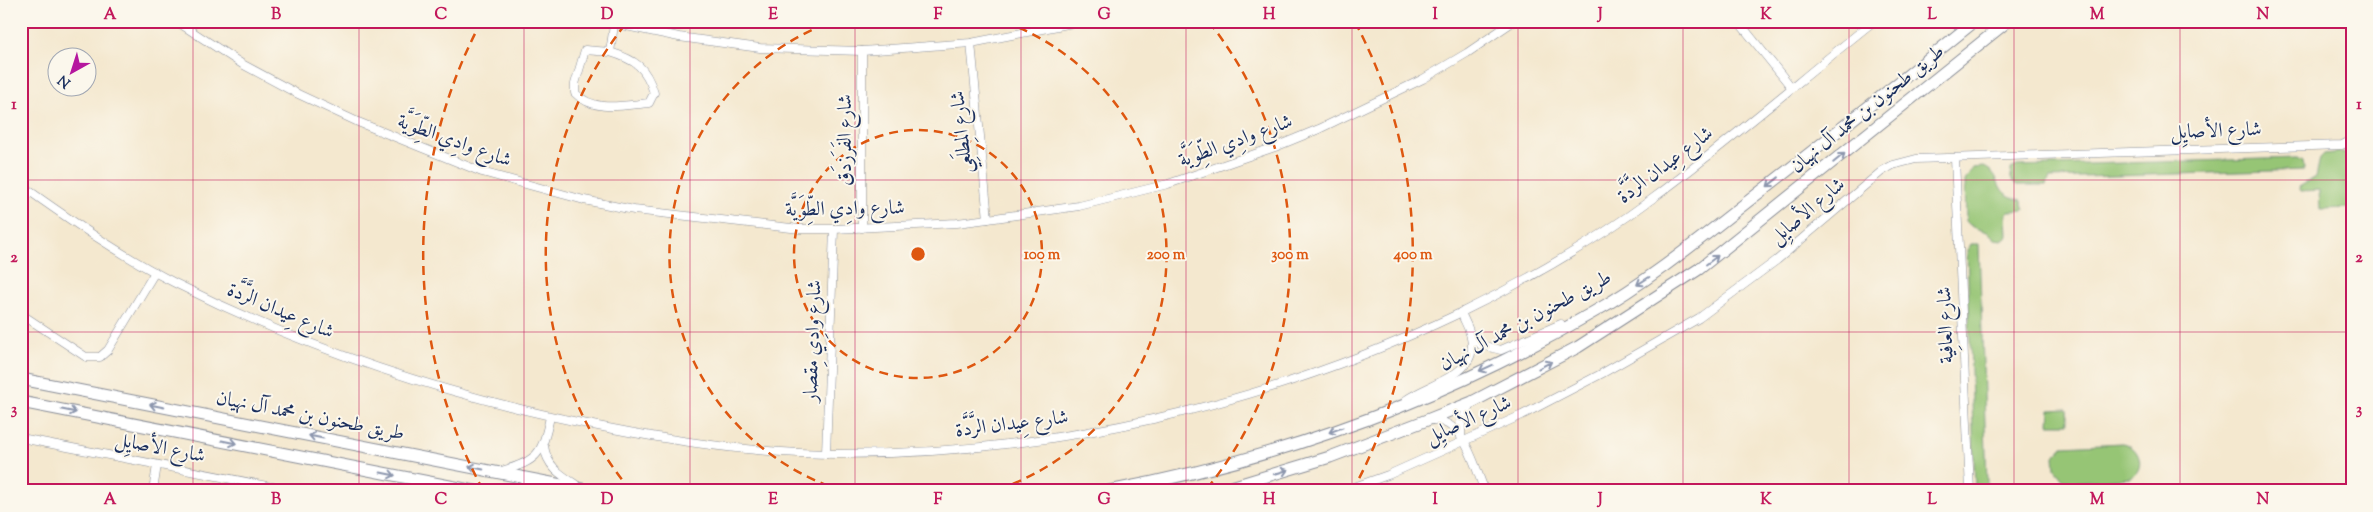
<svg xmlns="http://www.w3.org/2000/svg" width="2373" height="512" font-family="'Sorts Mill Goudy',Amiri,serif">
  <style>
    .green { fill: #96c574; stroke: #587a69 }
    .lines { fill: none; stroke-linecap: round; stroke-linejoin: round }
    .street-casing { stroke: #888c96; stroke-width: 9 }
    .primary-casing { stroke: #888c96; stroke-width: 13 }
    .street { stroke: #fff; stroke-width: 8 }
    .primary { stroke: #fff; stroke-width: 11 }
    .oneway { stroke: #8d97ae }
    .grid { fill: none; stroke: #c2185b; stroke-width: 1; stroke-opacity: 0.55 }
    .ring { fill: none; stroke: #de5710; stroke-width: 2.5; stroke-dasharray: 9 6 }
    .labels { text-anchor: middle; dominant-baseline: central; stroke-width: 4; stroke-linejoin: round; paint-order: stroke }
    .street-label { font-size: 20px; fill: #1b2f5e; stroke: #fbf7ec }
    .centre { fill: #de5710; stroke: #fbf7ec; stroke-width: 2.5 }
    .ring-label { font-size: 15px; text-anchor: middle; font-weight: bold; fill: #de5710; stroke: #fbf7ec; stroke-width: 4; stroke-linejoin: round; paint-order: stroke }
    .neatline { fill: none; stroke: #c2185b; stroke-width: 2 }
    .grid-label { font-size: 16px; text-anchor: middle; font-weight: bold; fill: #c2185b }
  </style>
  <rect width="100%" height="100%" fill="#fbf7ec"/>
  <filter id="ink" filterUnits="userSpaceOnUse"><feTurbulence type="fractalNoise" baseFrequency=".02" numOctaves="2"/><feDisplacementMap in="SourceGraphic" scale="10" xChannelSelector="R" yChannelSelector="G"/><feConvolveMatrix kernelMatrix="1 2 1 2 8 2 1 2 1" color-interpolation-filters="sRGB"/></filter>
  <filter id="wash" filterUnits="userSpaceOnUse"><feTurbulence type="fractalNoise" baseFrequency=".0096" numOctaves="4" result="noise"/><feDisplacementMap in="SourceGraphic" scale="20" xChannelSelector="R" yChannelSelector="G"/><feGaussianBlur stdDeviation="1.12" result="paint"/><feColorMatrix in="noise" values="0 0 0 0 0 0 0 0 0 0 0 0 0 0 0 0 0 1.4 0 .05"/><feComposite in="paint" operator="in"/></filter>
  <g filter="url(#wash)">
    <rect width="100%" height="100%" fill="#f4e8cf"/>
    <g class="green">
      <polygon points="2343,152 2352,157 2352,208 2320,209 2319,190 2301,191 2299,187 2316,177 2320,158 2324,154"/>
      <polygon points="2298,158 2303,161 2304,170 2050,178 2046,185 2018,185 2011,179 2011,169 2017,166"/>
      <path d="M1984,167C2006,177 1990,193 2021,200L2024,210L2009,211L2006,214L2007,236L2002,240L1995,239C1985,226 1974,232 1966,221L1965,181L1973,168Z"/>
      <polygon points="1971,244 1979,244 1987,483 1994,491 1975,491 1967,251"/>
      <polygon points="2067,409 2068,424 2049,424 2050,410"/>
      <path d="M2122,443C2140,446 2147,469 2130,478L2073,482L2064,480L2055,469L2054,456L2063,446Z"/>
    </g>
  </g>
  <g filter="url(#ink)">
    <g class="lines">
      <defs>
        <g id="street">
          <polyline points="176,21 242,64 298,94 358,122 482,172 584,200 634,210 800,229 834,229 957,223 988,219 1079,206 1168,184 1275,147 1319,129 1423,79 1467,53 1514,21"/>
          <polyline points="602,21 679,37 760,48 862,51 971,43 1083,21"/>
          <polyline points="1738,21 1792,88"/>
          <polyline points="21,22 22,21"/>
          <polyline points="971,43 988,219"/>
          <polyline points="862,51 862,228"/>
          <path d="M610,52C636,60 646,67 654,93L649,103C624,105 594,113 575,93V84L585,50L610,52L614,25"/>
          <polyline points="1955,159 1970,491"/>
          <path d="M21,185C70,220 122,256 175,283C312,352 458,399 608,428C684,443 762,454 840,454C1053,454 1267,405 1460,313C1524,282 1595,241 1652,199C1728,143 1800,80 1874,21"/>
          <polyline points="21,314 86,357 100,357 108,350 155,272"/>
          <polyline points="1470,333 1481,345 1501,350 1561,324"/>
          <path d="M1406,400C1429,383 1480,375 1471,338C1470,329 1464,321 1461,312"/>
          <path d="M1431,420C1465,419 1474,466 1485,491"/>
          <polyline points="1461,435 1461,422 1470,404"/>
          <polyline points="21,438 293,491"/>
          <path d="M544,446C547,467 561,475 578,486"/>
          <polyline points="826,454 834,229"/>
          <path d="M501,471C539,461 542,453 550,417"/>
          <polyline points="153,491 157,465"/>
          <polyline points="1343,491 1388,475 1522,415 1601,374 1699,318 1777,260 1882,171 1893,165 1916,159 2342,145 2352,140"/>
        </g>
        <g id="primary">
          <polyline points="21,379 592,491"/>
          <polyline points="21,402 475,491"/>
          <path d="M1109,491C1278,459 1443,400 1592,313C1649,281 1700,239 1751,199C1826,141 1901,81 1975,21"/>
          <polyline points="1218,491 1330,457 1427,420 1472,402 1578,347 1699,269 2008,21"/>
        </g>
      </defs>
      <use href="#street" class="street-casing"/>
      <use href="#primary" class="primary-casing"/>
      <use href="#street" class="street"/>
      <use href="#primary" class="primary"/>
    </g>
    <defs><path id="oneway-shaft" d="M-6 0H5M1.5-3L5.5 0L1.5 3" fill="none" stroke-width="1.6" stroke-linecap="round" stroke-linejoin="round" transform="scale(1.25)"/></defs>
    <g class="oneway">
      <use href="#oneway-shaft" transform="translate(1839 158) rotate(-39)"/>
      <use href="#oneway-shaft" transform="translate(1773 182) rotate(142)"/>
      <use href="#oneway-shaft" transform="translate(1712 260) rotate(-37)"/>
      <use href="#oneway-shaft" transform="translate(1643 281) rotate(148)"/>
      <use href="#oneway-shaft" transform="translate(1545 365) rotate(-28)"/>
      <use href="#oneway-shaft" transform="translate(1486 368) rotate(156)"/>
      <use href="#oneway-shaft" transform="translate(157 406) rotate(-169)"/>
      <use href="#oneway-shaft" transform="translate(69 411) rotate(11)"/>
      <use href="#oneway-shaft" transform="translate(1336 430) rotate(160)"/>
      <use href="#oneway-shaft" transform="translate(316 437) rotate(-169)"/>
      <use href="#oneway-shaft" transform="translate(229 442) rotate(11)"/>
      <use href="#oneway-shaft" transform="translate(476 468) rotate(-169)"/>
      <use href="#oneway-shaft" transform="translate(1281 472) rotate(-17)"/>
      <use href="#oneway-shaft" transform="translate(388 474) rotate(11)"/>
    </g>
  </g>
  <path class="grid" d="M193,21V491M359,21V491M524,21V491M690,21V491M855,21V491M1021,21V491M1186,21V491M1352,21V491M1518,21V491M1683,21V491M1849,21V491M2014,21V491M2180,21V491M21,180H2352M21,332H2352"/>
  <g class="ring">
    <circle cx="918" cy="254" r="124"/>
    <path d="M843 491A248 248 0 0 1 831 22M1005 22A248 248 0 0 1 993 491"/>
    <path d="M631 491A372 372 0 0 1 627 22M1209 22A372 372 0 0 1 1205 491"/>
    <path d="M483 490A495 495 0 0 1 481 22M1355 22A495 495 0 0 1 1353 490"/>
  </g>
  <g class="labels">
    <g class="street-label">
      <text transform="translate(1868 110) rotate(-39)">طريق طحنون بن محمد آل نهيان</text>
      <text transform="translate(963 132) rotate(-96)">شارع المِطلَعِي</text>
      <text transform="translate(2216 132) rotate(-2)">شارع الأصايِل</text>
      <text transform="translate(846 140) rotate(-90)">شارع الفَرَزدَق</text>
      <text transform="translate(454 142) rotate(20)">شارع وادِي الطِّوَيَّة</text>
      <text transform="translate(1236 142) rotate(-20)">شارع وادِي الطِّوَيَّة</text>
      <text transform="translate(1666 166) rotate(-37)">شارع عِيدان الرَّدَّة</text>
      <text transform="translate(845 210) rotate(-1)">شارع وادِي الطِّوَيَّة</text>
      <text transform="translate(1808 212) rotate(-40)">شارع الأصايِل</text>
      <text transform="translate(280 312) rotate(23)">شارع عِيدان الرَّدَّة</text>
      <text transform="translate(1526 322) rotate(-28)">طريق طحنون بن محمد آل نهيان</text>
      <text transform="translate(1947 325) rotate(-92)">شارع العافِية</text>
      <text transform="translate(814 341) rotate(-88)">شارع وادِي مِقصار</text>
      <text transform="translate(310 417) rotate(11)">طريق طحنون بن محمد آل نهيان</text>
      <text transform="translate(1469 421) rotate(-24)">شارع الأصايِل</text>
      <text transform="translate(1012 425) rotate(-7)">شارع عِيدان الرَّدَّة</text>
      <text transform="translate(160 449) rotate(11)">شارع الأصايِل</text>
    </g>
  </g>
  <circle cx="918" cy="254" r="8" class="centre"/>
  <g class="ring-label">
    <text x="1042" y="259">100 m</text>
    <text x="1166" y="259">200 m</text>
    <text x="1290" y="259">300 m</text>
    <text x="1413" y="259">400 m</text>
  </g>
  <rect width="2373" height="512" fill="none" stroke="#fbf7ec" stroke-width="55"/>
  <g transform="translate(72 72) rotate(219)"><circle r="24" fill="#fbf7ec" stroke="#a1a7b3"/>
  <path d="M0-4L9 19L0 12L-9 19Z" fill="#b5179e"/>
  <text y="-8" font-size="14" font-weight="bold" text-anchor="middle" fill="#1b2f5e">N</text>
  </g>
  <rect x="28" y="28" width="2318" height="456" class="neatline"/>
  <g class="grid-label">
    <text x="110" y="19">A</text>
    <text x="276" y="19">B</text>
    <text x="441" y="19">C</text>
    <text x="607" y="19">D</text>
    <text x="773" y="19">E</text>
    <text x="938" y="19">F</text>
    <text x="1104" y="19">G</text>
    <text x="1269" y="19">H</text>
    <text x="1435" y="19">I</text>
    <text x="1600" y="19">J</text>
    <text x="1766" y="19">K</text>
    <text x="1932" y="19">L</text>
    <text x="2097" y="19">M</text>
    <text x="2263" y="19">N</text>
    <text x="14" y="109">1</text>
    <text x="2359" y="109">1</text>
    <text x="14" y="262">2</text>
    <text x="2359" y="262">2</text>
    <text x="14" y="414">3</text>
    <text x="2359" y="414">3</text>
    <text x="110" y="504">A</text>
    <text x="276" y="504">B</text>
    <text x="441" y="504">C</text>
    <text x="607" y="504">D</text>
    <text x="773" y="504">E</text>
    <text x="938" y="504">F</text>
    <text x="1104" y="504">G</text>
    <text x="1269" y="504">H</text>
    <text x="1435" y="504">I</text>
    <text x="1600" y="504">J</text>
    <text x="1766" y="504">K</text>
    <text x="1932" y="504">L</text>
    <text x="2097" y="504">M</text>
    <text x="2263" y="504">N</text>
  </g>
</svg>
